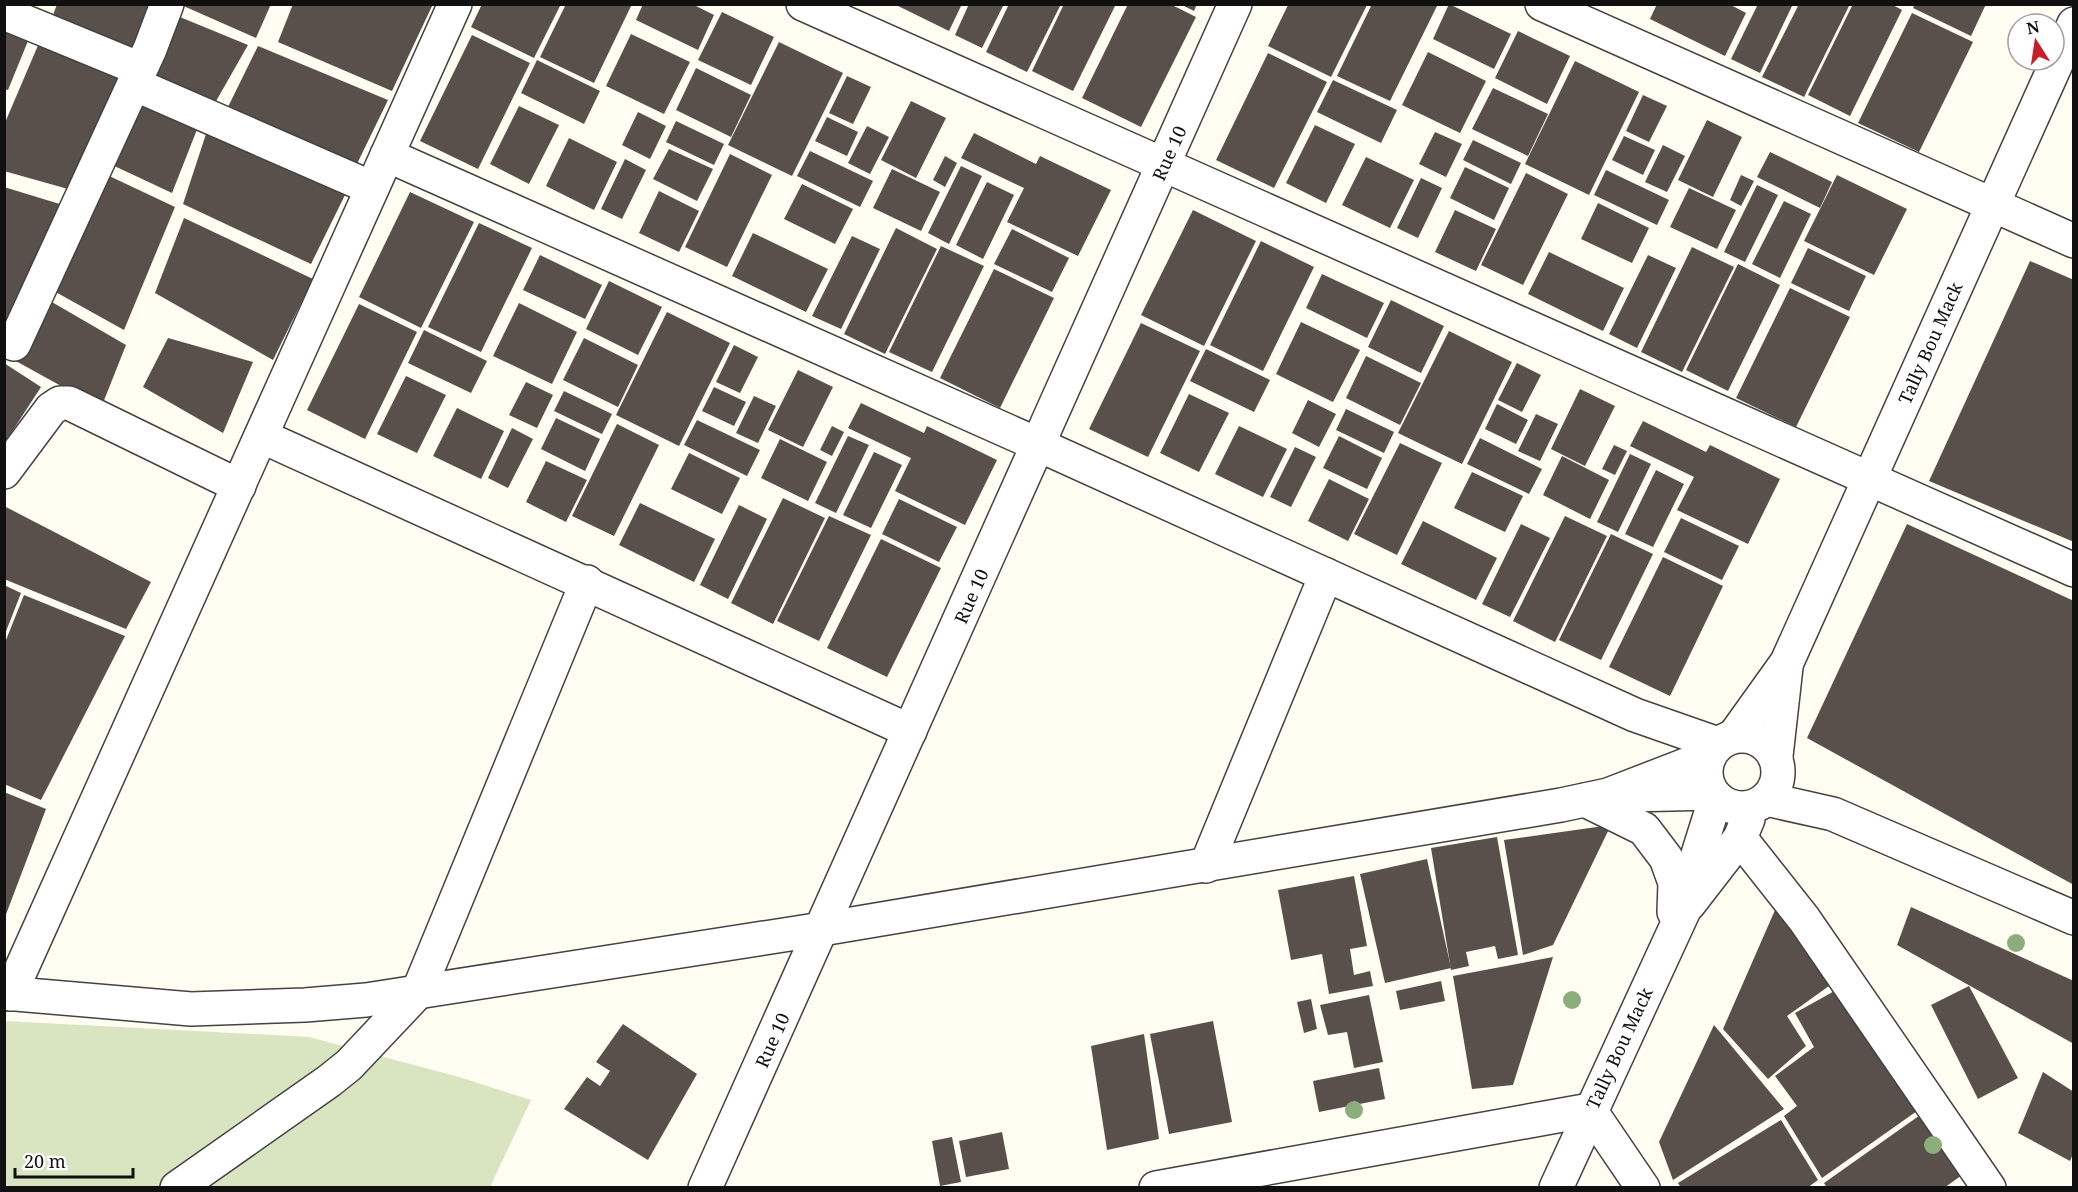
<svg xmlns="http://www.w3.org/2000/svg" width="2078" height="1192" font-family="'Noto Serif',serif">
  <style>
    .cemetery { fill: #d9e4c1 }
    .building { fill: #59504b }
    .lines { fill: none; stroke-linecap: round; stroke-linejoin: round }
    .minor-casing { stroke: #434343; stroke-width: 36 }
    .minor { stroke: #fff; stroke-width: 33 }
    .tree { fill: #8cad7c }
    .labels { text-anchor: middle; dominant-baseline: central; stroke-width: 6; stroke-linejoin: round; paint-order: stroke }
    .street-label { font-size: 18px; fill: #101010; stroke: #fff }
  </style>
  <rect width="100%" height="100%" fill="#fffcf2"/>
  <polygon class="cemetery" points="5,1021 309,1037 459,1077 531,1100 490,1187 5,1188"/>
  <g class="building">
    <polygon points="57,4 154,4 134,55 52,18"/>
    <polygon points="179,4 271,4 256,38"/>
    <polygon points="293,4 433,4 392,91 278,42"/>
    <polygon points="482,4 561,4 534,58 471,27"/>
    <polygon points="566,4 632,4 594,83 540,57"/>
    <polygon points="643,4 692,4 714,15 698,50 636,20"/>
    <polygon points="894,4 962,4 949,31"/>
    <polygon points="969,4 1004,4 982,48 955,35"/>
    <polygon points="1009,4 1061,4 1027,72 986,52"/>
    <polygon points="1064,4 1116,4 1073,91 1032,71"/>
    <polygon points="1128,4 1170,4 1196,17 1141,127 1082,98"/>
    <polygon points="1180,4 1197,4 1194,11"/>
    <polygon points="1372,4 1438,4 1390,101 1337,76"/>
    <polygon points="1449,4 1511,34 1494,69 1433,39"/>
    <polygon points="1657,4 1729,4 1746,13 1725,56 1650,19"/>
    <polygon points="1758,4 1793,4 1760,73 1731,59"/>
    <polygon points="1799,4 1850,4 1804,97 1762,77"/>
    <polygon points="1853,4 1891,4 1902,10 1850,116 1808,95"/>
    <polygon points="1915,4 1986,4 1971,36 1913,8"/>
    <polygon points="1288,5 1367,5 1331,77 1268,46"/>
    <polygon points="722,12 774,37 751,85 698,60"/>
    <polygon points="1912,13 1973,42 1919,152 1858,123"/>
    <polygon points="175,15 248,45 215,103 151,76"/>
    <polygon points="4,26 30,36 8,90 4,89"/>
    <polygon points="1518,31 1570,56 1547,104 1495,78"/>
    <polygon points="631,34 690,62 664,114 606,86"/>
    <polygon points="472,35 530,63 478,169 420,141"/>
    <polygon points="779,42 843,73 792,176 728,145"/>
    <polygon points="39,43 119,75 68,189 4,171 4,125"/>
    <polygon points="258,46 388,100 354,170 226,111"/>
    <polygon points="1428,52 1486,81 1460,133 1402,105"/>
    <polygon points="1268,53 1327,82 1274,188 1216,160"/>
    <polygon points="537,60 600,91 584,124 521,93"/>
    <polygon points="1575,61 1639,92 1589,195 1525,164"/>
    <polygon points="696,68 751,95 731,137 676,110"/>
    <polygon points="847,76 871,87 853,124 829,113"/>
    <polygon points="1333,80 1397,110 1381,143 1317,112"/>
    <polygon points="1493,88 1548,114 1528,156 1472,129"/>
    <polygon points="1643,95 1667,106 1649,142 1626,131"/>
    <polygon points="139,97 198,127 172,193 108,163"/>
    <polygon points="911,101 946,118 916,178 881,160"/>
    <polygon points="519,106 559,125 529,184 490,164"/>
    <polygon points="638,112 666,126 650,159 622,145"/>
    <polygon points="827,117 858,132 847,156 815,141"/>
    <polygon points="1707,120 1742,137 1713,197 1678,180"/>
    <polygon points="676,121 724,144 714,165 666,142"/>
    <polygon points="1315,125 1355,144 1326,203 1286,183"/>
    <polygon points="867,126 889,137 870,174 848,163"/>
    <polygon points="207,131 345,195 311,264 183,204"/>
    <polygon points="1435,132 1462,144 1446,177 1419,164"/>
    <polygon points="974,133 1036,164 1040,156 1111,190 1078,256 1007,222 1024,188 961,158"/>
    <polygon points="1624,136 1655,150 1643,175 1612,160"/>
    <polygon points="569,138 617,162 594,210 546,186"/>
    <polygon points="1473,140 1521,163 1511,184 1463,160"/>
    <polygon points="1663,145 1685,156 1667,192 1645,182"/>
    <polygon points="669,149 713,169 697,201 653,179"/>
    <polygon points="810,151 873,181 860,207 797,176"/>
    <polygon points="1770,152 1832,182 1820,208 1757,177"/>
    <polygon points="730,154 772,175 727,267 685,247"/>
    <polygon points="945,156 957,163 945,187 933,180"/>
    <polygon points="1366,157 1414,180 1390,228 1342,205"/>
    <polygon points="625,159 646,170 622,219 601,209"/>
    <polygon points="961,166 982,176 949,244 928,233"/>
    <polygon points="1465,167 1509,188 1494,220 1450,198"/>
    <polygon points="892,169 940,192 921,231 873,208"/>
    <polygon points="1606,170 1669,200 1657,225 1594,195"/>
    <polygon points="1526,173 1568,194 1523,285 1481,265"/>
    <polygon points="105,174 175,207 124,330 52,290"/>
    <polygon points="1741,175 1754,181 1741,206 1730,200"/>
    <polygon points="1837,175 1907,209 1874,275 1804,241"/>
    <polygon points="1421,178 1442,188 1418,238 1397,228"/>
    <polygon points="987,182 1014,195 983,259 956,245"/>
    <polygon points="802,184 853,209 835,244 784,219"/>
    <polygon points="1757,185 1778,195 1745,262 1724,252"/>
    <polygon points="4,187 63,205 4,333"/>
    <polygon points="1689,188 1736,210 1717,249 1670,227"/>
    <polygon points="659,191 699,211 679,252 639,233"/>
    <polygon points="410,192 474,222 421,328 359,297"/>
    <polygon points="1784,201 1811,214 1780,278 1752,264"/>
    <polygon points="1598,203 1649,228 1632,263 1581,239"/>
    <polygon points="1193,210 1256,241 1204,346 1141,315"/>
    <polygon points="1455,210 1496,229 1476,271 1435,252"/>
    <polygon points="184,218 313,279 273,360 155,293"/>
    <polygon points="479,223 532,248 481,352 428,327"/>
    <polygon points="896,228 937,249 885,354 844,334"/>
    <polygon points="1012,229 1069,258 1052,292 994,264"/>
    <polygon points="753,233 828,269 806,312 732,276"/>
    <polygon points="852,236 880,249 841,329 812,316"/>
    <polygon points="1261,241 1314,267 1263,371 1210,345"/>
    <polygon points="941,246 984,266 932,372 889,352"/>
    <polygon points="1692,247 1734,267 1682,372 1641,352"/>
    <polygon points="1808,248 1866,276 1849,311 1791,283"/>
    <polygon points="1549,252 1624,288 1603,331 1528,294"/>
    <polygon points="540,255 602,285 585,319 523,290"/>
    <polygon points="1648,255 1676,268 1637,348 1609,334"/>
    <polygon points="2030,261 2074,280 2074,542 1929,481"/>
    <polygon points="1738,264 1780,285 1728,391 1686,370"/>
    <polygon points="994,269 1054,298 1000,408 940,378"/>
    <polygon points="1322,274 1384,303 1367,338 1306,308"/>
    <polygon points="609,281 662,307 638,355 586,329"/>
    <polygon points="1790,288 1850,317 1796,427 1736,398"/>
    <polygon points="45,298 126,345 101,408 14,360"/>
    <polygon points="1391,300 1444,326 1421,373 1368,347"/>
    <polygon points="519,303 577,332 552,384 493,356"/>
    <polygon points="359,304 417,332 365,439 307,410"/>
    <polygon points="667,312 730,343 679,446 616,415"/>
    <polygon points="1301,322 1360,350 1333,402 1276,374"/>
    <polygon points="1141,323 1200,351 1148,457 1089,429"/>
    <polygon points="424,330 487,361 471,393 408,363"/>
    <polygon points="1449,331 1512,362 1462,464 1398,433"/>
    <polygon points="168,338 253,362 223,433 143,387"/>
    <polygon points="584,338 638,365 618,407 563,380"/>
    <polygon points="734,345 758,357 740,393 716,382"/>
    <polygon points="1206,349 1270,380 1254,412 1190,381"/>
    <polygon points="1366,356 1421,383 1400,425 1346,398"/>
    <polygon points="4,363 41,387 4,444"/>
    <polygon points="1517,363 1541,375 1522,412 1498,400"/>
    <polygon points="798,370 833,387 803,447 768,430"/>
    <polygon points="406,376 446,395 417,453 377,434"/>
    <polygon points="526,382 553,395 537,428 509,415"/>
    <polygon points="714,387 746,402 734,426 702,411"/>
    <polygon points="1580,389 1615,406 1585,466 1551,449"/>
    <polygon points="564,391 612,414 602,434 554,411"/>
    <polygon points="1189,394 1229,413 1199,472 1160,453"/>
    <polygon points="754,396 776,406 758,443 736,433"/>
    <polygon points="1308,400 1336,414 1319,447 1292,433"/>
    <polygon points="861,403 924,433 927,426 997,460 965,525 895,491 911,458 848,428"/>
    <polygon points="1497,404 1528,420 1516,444 1485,429"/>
    <polygon points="457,408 504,431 481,479 433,456"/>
    <polygon points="1346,409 1394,432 1384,453 1336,430"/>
    <polygon points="1536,414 1558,424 1540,461 1518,451"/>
    <polygon points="556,418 600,439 585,471 541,449"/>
    <polygon points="697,420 760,450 747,476 684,445"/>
    <polygon points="1643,421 1706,452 1710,445 1780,479 1748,544 1677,510 1694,477 1630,446"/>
    <polygon points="617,424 659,445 614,536 572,516"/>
    <polygon points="832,426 844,432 832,456 820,450"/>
    <polygon points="1239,426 1287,449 1263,497 1215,474"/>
    <polygon points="512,428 533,439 508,488 488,478"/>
    <polygon points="848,436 869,445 836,513 815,503"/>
    <polygon points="1339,436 1382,458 1367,489 1323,468"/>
    <polygon points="1480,438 1542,469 1529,494 1467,464"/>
    <polygon points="780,439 827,462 808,501 761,478"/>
    <polygon points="1400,443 1442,463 1397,555 1354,534"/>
    <polygon points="1614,445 1627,451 1615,475 1602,469"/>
    <polygon points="1295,447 1316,457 1291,507 1270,497"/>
    <polygon points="874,452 902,465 871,528 843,515"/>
    <polygon points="689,453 740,478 722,514 671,489"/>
    <polygon points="1630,454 1651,464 1618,532 1597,522"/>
    <polygon points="1562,456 1609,480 1590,519 1543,495"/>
    <polygon points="546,461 587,480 566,522 526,502"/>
    <polygon points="1656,470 1684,484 1653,547 1625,534"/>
    <polygon points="1472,472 1523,496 1505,532 1454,508"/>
    <polygon points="1329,479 1369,499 1348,541 1308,521"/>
    <polygon points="783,498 825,518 773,624 731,603"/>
    <polygon points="899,499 957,527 939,562 882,534"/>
    <polygon points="640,503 715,539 694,582 619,545"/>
    <polygon points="739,505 767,519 728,599 700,585"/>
    <polygon points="4,506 151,582 126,629 4,579"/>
    <polygon points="829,516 871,535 819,641 777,621"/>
    <polygon points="1565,516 1607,536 1555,642 1513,621"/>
    <polygon points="1681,518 1739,546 1722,580 1664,552"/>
    <polygon points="1423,521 1497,558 1476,600 1401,564"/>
    <polygon points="1521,524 1550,538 1510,617 1482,604"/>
    <polygon points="1907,524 2074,601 2074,885 1807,738"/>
    <polygon points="1611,534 1653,554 1601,660 1559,640"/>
    <polygon points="881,539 941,568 887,677 827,648"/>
    <polygon points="1663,557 1723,586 1670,696 1609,667"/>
    <polygon points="4,585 21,593 5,634 4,634"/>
    <polygon points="24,595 125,636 41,800 4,784 4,645"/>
    <polygon points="4,792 46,809 5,917 4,917"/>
    <polygon points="1611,825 1553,945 1523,955 1504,840"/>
    <polygon points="1497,837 1518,955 1498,959 1495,946 1466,952 1469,966 1451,970 1431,848"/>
    <polygon points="1427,859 1451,968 1385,983 1360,874"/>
    <polygon points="1354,876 1367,946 1350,949 1354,975 1370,971 1373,986 1329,994 1322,954 1291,960 1278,890"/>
    <polygon points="1911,907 2074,981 2074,1044 1897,945"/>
    <polygon points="1775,910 1836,981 1787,1016 1806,1046 1768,1079 1723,1029"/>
    <polygon points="1553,957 1513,1085 1472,1089 1453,976"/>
    <polygon points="1441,981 1445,1001 1400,1010 1396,991"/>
    <polygon points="1969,986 2018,1078 1978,1099 1931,1005"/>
    <polygon points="1838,989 1917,1111 1822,1178 1784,1116 1797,1106 1775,1076 1814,1047 1795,1013"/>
    <polygon points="1369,995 1383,1062 1354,1068 1347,1032 1328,1035 1320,1005"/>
    <polygon points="1311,999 1317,1029 1304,1033 1297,1002"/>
    <polygon points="1213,1021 1232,1122 1169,1134 1150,1034"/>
    <polygon points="623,1024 697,1074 648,1160 564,1109 587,1077 600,1086 610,1071 596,1062"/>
    <polygon points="1714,1025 1784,1109 1673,1180 1659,1142"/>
    <polygon points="1144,1034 1159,1139 1107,1150 1091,1046"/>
    <polygon points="1379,1068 1385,1099 1319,1112 1313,1081"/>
    <polygon points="2043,1072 2074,1092 2074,1152 2070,1161 2018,1133"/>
    <polygon points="1923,1113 1962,1175 1944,1188 1827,1188 1824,1183"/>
    <polygon points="1781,1120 1818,1180 1807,1188 1681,1188 1678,1183"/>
    <polygon points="1002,1132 1009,1169 966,1177 959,1141"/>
    <polygon points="952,1137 961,1182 940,1186 932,1141"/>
  </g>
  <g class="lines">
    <defs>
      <g id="minor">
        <polyline points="803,4 2074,570"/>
        <polyline points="1542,4 2074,241"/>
        <polyline points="4,13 140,69"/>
        <polyline points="134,84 372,188"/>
        <polyline points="387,155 1039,445 1635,715 1718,744"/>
        <polyline points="14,344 150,49 167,4"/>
        <polyline points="261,436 910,731"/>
        <polyline points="4,472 51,409 60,403 69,403 239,486"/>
        <circle cx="1742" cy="772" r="36"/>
        <polyline points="1734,736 1787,662 2074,24"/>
        <polyline points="1776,756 1786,667"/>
        <polyline points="1631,795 1712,793"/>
        <polyline points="1766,799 1833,814 2074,918"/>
        <polyline points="1585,800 1644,829 1666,858 1675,883 1674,912"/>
        <polyline points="1740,838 1804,919 1989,1188"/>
        <polyline points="1206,866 1326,575"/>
        <polyline points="1689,904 1740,838 1748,819"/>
        <polyline points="4,993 191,1009 305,1005 366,1000 822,929 1561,805 1608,795 1709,756"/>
        <polyline points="10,994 455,4"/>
        <polyline points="177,1188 329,1081 349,1065 418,992 587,582"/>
        <polyline points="705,1188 1235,4"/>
        <polyline points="1156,1188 1590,1110 1643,1188"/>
        <polyline points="1556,1188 1684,910 1688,886 1716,797"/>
      </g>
    </defs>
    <use href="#minor" class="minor-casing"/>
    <use href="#minor" class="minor"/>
  </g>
  <g class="tree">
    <circle cx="2016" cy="943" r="9"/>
    <circle cx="1572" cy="1000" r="9"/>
    <circle cx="1354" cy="1110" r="9"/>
    <circle cx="1933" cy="1145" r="9"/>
  </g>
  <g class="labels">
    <g class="street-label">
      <text transform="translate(1169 153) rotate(-66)">Rue 10</text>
      <text transform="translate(1930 343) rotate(-66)">Tally Bou Mack</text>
      <text transform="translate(971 596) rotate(-66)">Rue 10</text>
      <text transform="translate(772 1040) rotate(-66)">Rue 10</text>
      <text transform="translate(1619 1048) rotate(-65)">Tally Bou Mack</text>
    </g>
  </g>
  <rect width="2078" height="1192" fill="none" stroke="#101010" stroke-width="12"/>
  <g transform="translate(2036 42) rotate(348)"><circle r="28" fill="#ffffff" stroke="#9f9f9f" stroke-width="1.5"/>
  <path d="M0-4.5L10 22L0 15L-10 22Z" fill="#c91e29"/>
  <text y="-9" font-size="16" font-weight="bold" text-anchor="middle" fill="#101010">N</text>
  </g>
  <path d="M15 1168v9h118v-9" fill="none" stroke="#101010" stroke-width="3"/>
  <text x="24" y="1168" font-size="18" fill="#101010" stroke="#ffffff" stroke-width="4.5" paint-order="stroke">20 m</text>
</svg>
